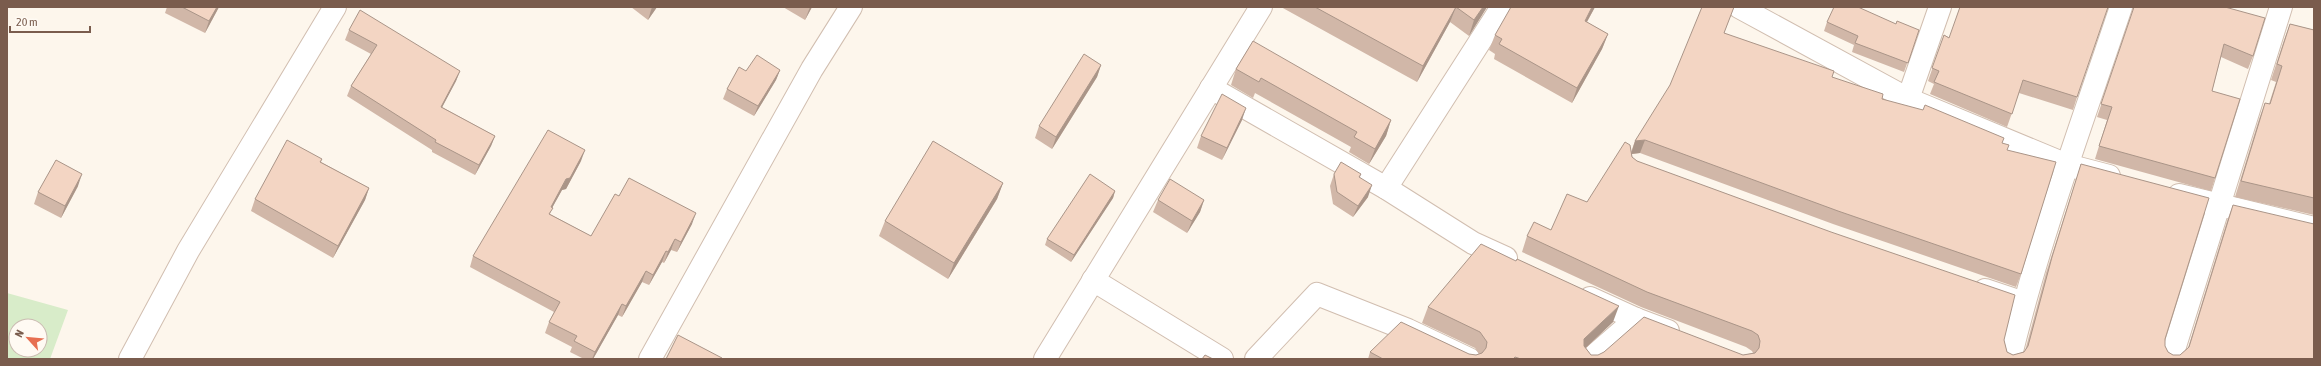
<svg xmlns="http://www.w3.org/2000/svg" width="2321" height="366" font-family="'Asap Condensed',sans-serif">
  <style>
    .green { fill: #d8ecc9; fill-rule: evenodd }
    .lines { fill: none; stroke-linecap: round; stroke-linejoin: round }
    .minor-casing { stroke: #d1beb0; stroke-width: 24 }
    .tertiary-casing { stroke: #d1beb0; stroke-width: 24 }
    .minor { stroke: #fff; stroke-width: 22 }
    .tertiary { stroke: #fff; stroke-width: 22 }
    .wall { fill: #d1b7a8 }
    .shaded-wall { fill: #aa9588 }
    .building { fill: #f3d5c3; stroke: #aa9588 }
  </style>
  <rect width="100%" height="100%" fill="#fdf6ec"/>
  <path class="green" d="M7,293L68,310L50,359H7ZM16,326H40V350H16Z"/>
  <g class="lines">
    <defs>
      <g id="minor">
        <polyline points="1739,7 1908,99 2067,165 2109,176"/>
        <polyline points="1211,88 1386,188 1473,243 1506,258"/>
        <polyline points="1908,99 1940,7"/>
        <polyline points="1386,188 1502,7"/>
        <polyline points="2179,195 2314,228"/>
        <polyline points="1093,280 1222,359"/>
        <polyline points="1985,290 2024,303"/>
        <polyline points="1590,298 1636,319 1668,331"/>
        <polyline points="130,359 188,251 335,7"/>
        <polyline points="1045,359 1261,7"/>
        <polyline points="1256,359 1317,294 1408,330 1469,359"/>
        <polyline points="1590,359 1636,319"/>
        <path d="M2010,359C2039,239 2082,123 2121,7"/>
        <polyline points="2171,359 2281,7"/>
      </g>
      <polyline id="tertiary" points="650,359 812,69 851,7"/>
    </defs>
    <use href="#minor" class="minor-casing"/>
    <use href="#tertiary" class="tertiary-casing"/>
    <use href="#minor" class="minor"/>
    <use href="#tertiary" class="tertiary"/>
  </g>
  <g class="wall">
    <polygon points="167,7 219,7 205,33 165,13"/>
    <polygon points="631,7 657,7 648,20"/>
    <polygon points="783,7 812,7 805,20"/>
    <polygon points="1281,7 1487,7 1469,36 1450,22 1417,82"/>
    <polygon points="1595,7 1587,22 1608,34 1602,49 1572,103 1494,59 1495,54 1489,50 1495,35"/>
    <polygon points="1734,7 1724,33 1832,77 1882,99 2002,143 2007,150 2021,274 2016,287 1833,224 1640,153 1632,154 1632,157 1637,161 2004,340 2007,352 2013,355 2024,352 2025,351 2046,273 2076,180 2081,164 2165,339 2165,346 2168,352 2173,355 2180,355 2188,348 2227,221 2233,205 2314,359 1368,359 1370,352 1469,354 1476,355 1479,354 1475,348 1422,323 1428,307 1613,322 1586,348 1591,355 1743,355 1753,353 1752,351 1746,347 1641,307 1522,252 1527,236 1551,230 1587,202 1631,152 1635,141"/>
    <polygon points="2132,7 2225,7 2253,56 2248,69 2221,57 2212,91 2215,178 2211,191 2095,159 2107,120 2097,117 2133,11"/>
    <polygon points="1827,22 1896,24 1919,30 1904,72 1852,52 1854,45 1824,31"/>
    <polygon points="2290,24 2314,30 2314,215 2235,197 2259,119 2265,103 2269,104 2276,82 2271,80 2284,40"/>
    <polygon points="349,30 460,71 456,81 442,107 495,136 491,146 475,175 432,152 432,150 347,96 351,86 371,54 345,40"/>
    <polygon points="1944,35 2077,97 2073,110 2019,93 2007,127 1930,94 1934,84 1928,81"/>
    <polygon points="1101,65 1097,77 1052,149 1035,138 1039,126"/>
    <polygon points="1236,69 1391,120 1386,136 1369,164 1349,152 1351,147 1255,93 1253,98 1231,85"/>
    <polygon points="780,70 776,80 754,116 723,99 727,89 746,71"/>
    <polygon points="1242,120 1222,160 1197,148 1201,136"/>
    <polygon points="322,159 321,162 369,188 365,200 333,258 251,211 255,199"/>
    <polygon points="581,161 566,189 562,190 552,208 550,214 591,236 619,196 692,224 677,252 671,250 664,263 662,262 649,285 642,282 622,317 618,315 593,359 584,359 570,352 572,347 545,333 549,322 554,312 470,267 473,256"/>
    <polygon points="1334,174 1361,174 1360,177 1368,197 1353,217 1333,204 1330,186"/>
    <polygon points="1003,183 997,199 948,279 879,236 885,221"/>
    <polygon points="78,186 61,218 34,204 38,192"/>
    <polygon points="1115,191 1113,198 1071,262 1045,245 1047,239"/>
    <polygon points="1158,200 1204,200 1200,212 1187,233 1153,212"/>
  </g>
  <g class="shaded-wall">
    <polygon points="217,7 219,7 205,33 209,21"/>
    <polygon points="652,7 657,7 648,20"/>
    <polygon points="810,7 812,7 805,20"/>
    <polygon points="1456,7 1450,22 1417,82 1423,66"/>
    <polygon points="1483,7 1487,7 1469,36 1474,20"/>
    <polygon points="1592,7 1595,7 1579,36 1585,21"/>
    <polygon points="1608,34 1602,49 1572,103 1577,88"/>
    <polygon points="1101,65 1097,77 1052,149 1056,137"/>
    <polygon points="780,70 776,80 754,116 758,106"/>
    <polygon points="460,71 456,81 437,117 441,107"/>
    <polygon points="1246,108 1242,120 1222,160 1227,148"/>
    <polygon points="1391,120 1386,136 1369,164 1375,149"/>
    <polygon points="495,136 491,146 475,175 479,165"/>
    <polygon points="1645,140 1640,153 1631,154 1635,141"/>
    <polygon points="585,150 581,161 566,189 562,190 547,217 551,207 566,179"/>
    <polygon points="82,174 78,186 61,218 65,206"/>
    <polygon points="1003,183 997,199 948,279 954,263"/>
    <polygon points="1372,185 1368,197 1353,217 1358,206"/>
    <polygon points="369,188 365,200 333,258 338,246"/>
    <polygon points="1115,191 1113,198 1071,262 1074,255"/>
    <polygon points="1204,200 1200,212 1187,233 1192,221"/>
    <polygon points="696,213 692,224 677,252 681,242"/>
    <polygon points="675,239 671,250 664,263 668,252"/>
    <polygon points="666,251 662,262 649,285 653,275"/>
    <polygon points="646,271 642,282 622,317 626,306"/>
    <polygon points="622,304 618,315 593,359 592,359 595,352"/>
    <polygon points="1619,306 1613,322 1578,355 1584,339"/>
  </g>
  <g class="building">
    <polygon points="182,7 217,7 209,21"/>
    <polygon points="1315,7 1456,7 1423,66"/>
    <polygon points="1456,7 1483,7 1474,20"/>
    <polygon points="1511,7 1592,7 1585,21 1608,34 1577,88 1499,44 1502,39 1495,35"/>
    <polygon points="1702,7 1734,7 1724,33 1834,71 1832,77 1883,94 1882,99 1923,110 1925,105 2004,138 2002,143 2009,145 2007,150 2056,162 2021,274 1838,211 1645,140 1635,141 1670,85"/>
    <polygon points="1834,7 1858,7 1896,24 1897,21 1919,30 1908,63 1855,43 1858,36 1827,22"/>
    <polygon points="1960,7 2108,7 2077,97 2023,80 2012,114 1934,82 1939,71 1932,68 1944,35 1949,38"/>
    <polygon points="2134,7 2225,7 2265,18 2253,56 2224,44 2212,91 2240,99 2215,178 2099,146 2112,107 2101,104"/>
    <polygon points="360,10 460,71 441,107 495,136 479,165 435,142 436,140 351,86 377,45 349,30"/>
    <polygon points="2290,24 2314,30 2314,198 2241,181 2265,103 2270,104 2282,66 2277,64"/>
    <polygon points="1253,41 1391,120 1375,149 1354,137 1357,132 1261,78 1259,82 1236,69"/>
    <polygon points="1084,54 1101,65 1056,137 1039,126"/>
    <polygon points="757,55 780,70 758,106 727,89 739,67 746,71"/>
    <polygon points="1222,94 1246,108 1227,148 1201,136"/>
    <polygon points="548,130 585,150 570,178 566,179 551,207 553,208 549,214 591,236 615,194 619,196 629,178 696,213 681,242 675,239 668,252 666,251 653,275 646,271 626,306 622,304 595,352 574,341 577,336 549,322 560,302 473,256"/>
    <polygon points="287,140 322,159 320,162 369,188 338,246 255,199"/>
    <polygon points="933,141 1003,183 954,263 885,221"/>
    <polygon points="1625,142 1630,145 1632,157 1637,161 1831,232 2015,295 2004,340 2007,352 2013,355 2024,352 2028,346 2052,257 2081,164 2209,198 2165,339 2165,346 2168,352 2173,355 2180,355 2189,347 2233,205 2314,224 2314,359 1521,359 1515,357 1513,359 1383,359 1370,352 1401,322 1469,354 1476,355 1482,353 1486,348 1487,342 1480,332 1428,307 1481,244 1516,261 1517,259 1619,306 1584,339 1584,346 1591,355 1598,355 1604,352 1644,317 1743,355 1755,353 1759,348 1760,341 1758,335 1752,331 1647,292 1527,236 1534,222 1551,230 1567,194 1587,202"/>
    <polygon points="56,160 82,174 65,206 38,192"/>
    <polygon points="1341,162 1361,174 1359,177 1372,185 1358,206 1337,192 1334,174"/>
    <polygon points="1090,174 1115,191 1074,255 1047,239"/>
    <polygon points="1170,179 1204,200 1192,221 1158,200"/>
    <polygon points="678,335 722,358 721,359 666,359"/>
    <polygon points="1205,355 1213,359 1202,359"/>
  </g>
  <rect width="2321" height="366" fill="none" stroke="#7a5c4d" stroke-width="16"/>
  <g transform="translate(28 338) rotate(297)"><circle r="19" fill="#fffaf3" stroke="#cabbb1"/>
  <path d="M0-3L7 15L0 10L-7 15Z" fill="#e76f51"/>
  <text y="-6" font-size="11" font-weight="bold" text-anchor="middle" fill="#7a5c4d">N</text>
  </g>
  <path d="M10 26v6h80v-6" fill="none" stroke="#7a5c4d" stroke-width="2"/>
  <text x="16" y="26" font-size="12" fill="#7a5c4d" stroke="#fffaf3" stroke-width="3" paint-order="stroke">20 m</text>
</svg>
